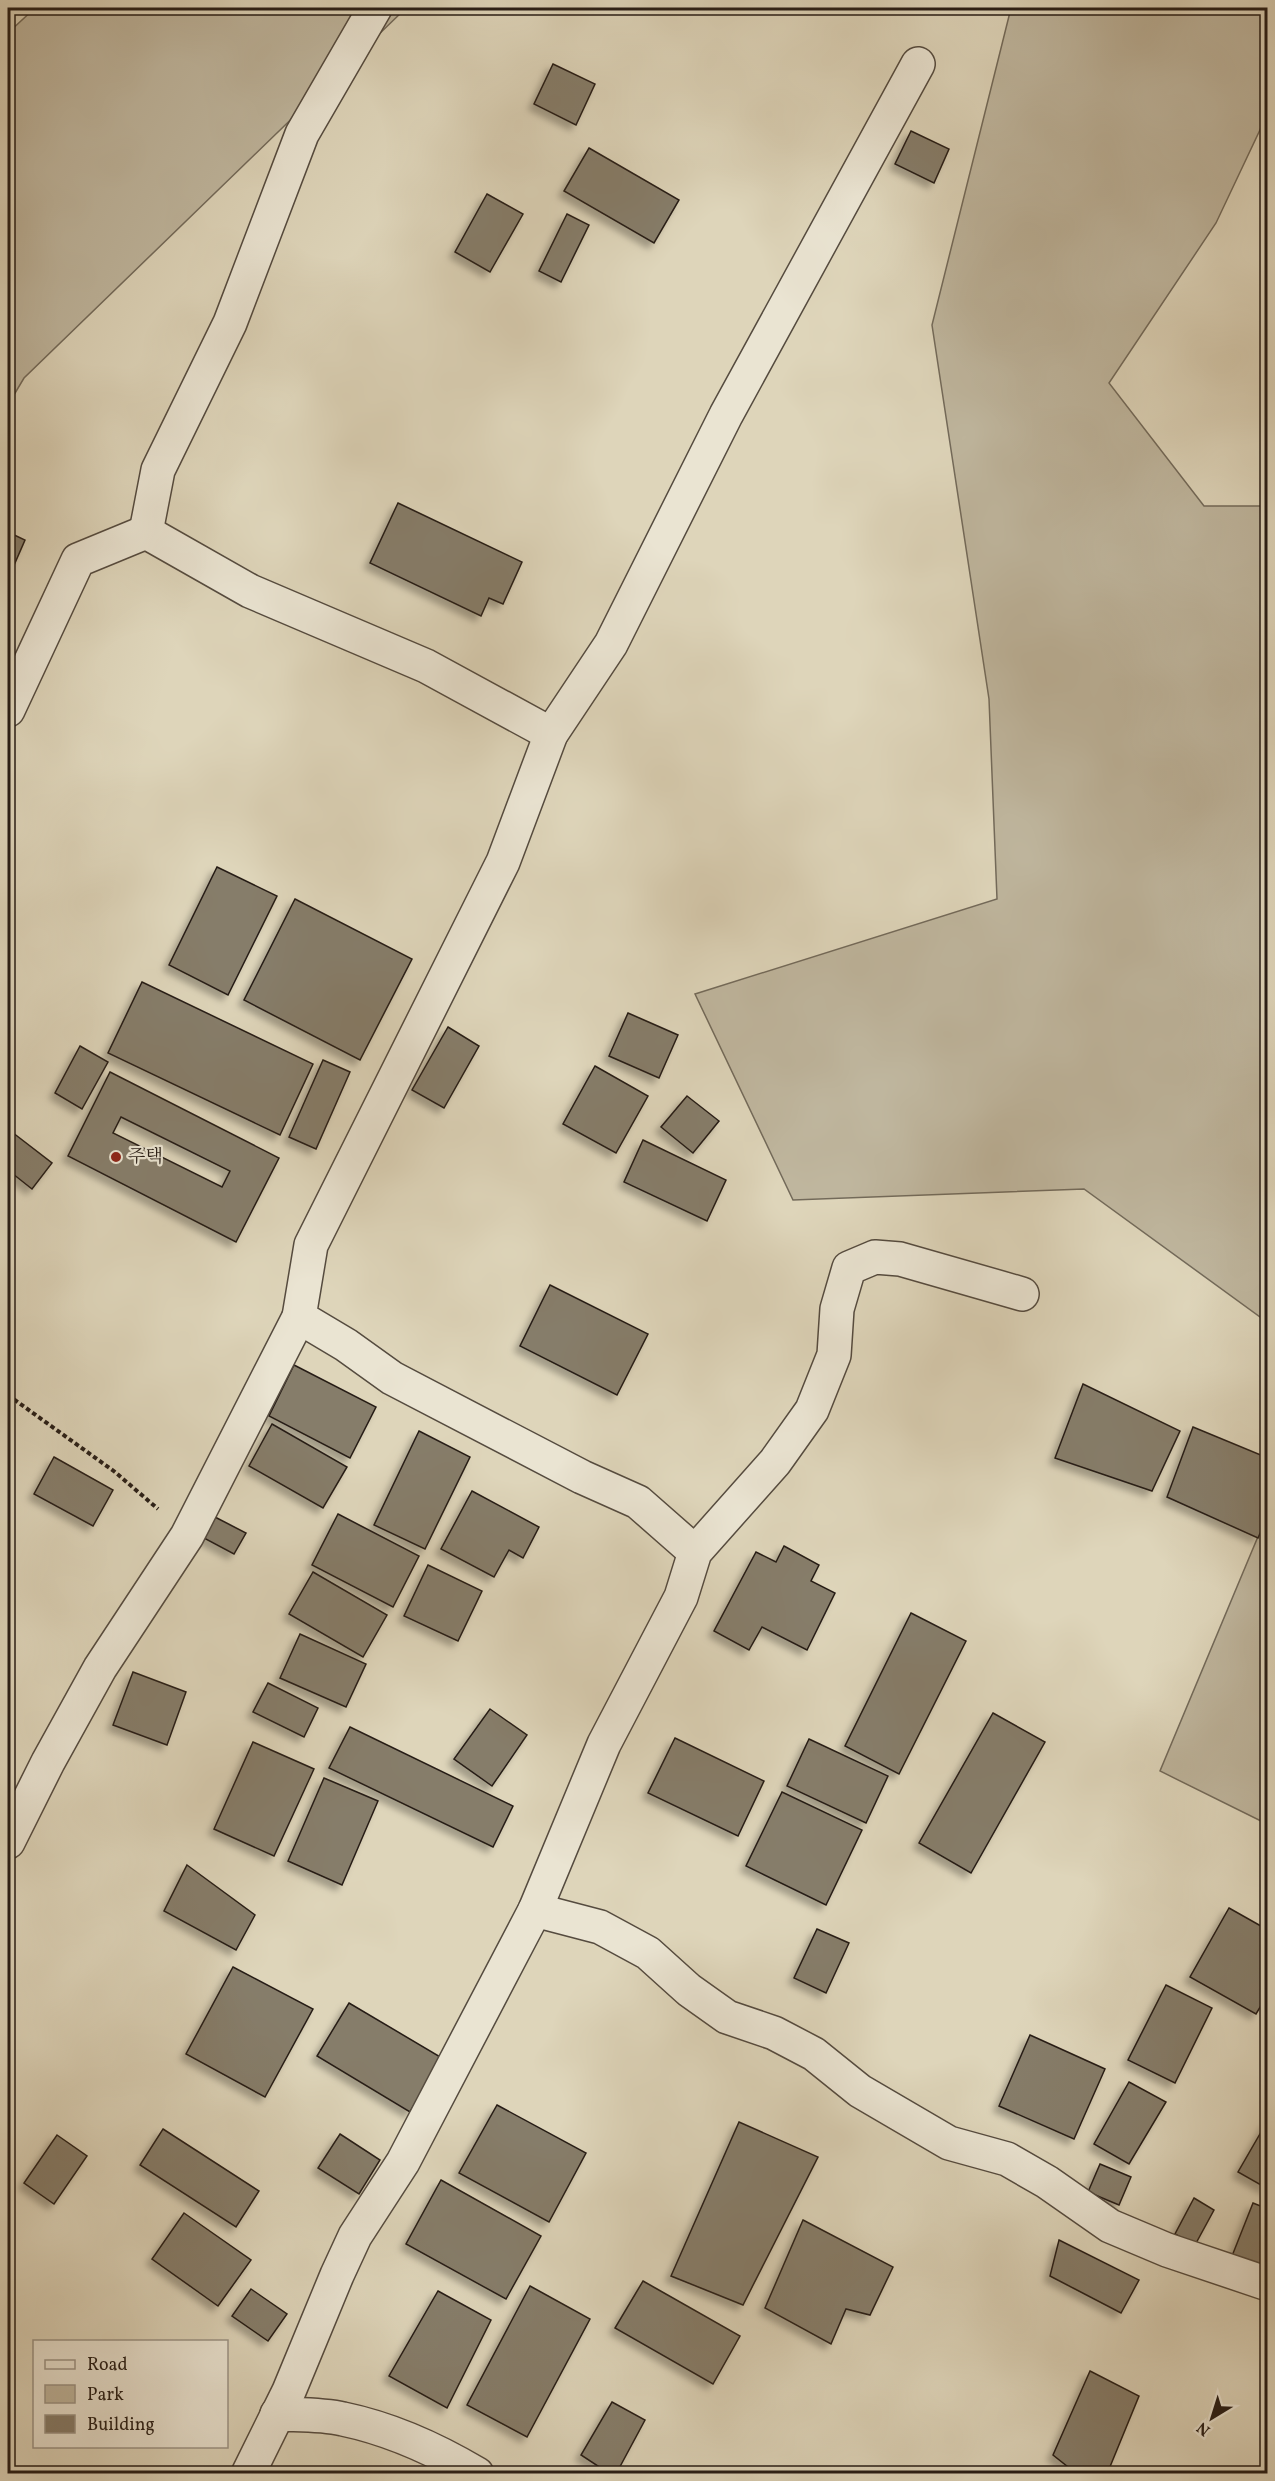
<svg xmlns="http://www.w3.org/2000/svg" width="1275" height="2481" font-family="Vollkorn,'Noto Serif KR',serif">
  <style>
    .green { fill: #bfb69e; stroke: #736a5a; stroke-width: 1.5 }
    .building { fill: #867d6b; stroke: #271d16; stroke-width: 1.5; fill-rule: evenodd; filter: url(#shadow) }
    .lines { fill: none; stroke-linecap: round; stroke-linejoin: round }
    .minor-casing { stroke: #554b3f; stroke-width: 36 }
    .path { stroke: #271d16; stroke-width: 4; stroke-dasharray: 4.5 3; stroke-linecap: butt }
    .minor { stroke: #eae4d2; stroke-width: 33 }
    .poi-dot { fill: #8f2418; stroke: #eae4d2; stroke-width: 2 }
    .labels { text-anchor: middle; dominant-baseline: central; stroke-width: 4.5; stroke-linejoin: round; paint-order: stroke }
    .poi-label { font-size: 18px; fill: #271d16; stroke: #eae4d2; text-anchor: start }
  </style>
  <defs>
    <filter id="shadow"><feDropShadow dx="-5.5" dy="5.5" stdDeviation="3" flood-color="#0004"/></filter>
  </defs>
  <rect width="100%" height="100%" fill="#ded5ba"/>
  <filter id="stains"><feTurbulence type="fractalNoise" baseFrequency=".00333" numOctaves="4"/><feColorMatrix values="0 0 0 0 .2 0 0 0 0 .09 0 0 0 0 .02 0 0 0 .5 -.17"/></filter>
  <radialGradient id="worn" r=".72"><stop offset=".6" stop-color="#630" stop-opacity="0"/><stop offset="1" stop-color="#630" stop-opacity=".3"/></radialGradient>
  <g class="green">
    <polygon points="35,8 406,8 24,378 8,405 8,30 10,31"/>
    <polygon points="1011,8 1267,8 1267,115 1216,223 1109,383 1204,506 1267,506 1267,1322 1084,1189 793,1200 695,994 997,899 989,699 932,325"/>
    <polygon points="1267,1515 1267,1824 1160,1771"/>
  </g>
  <g class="building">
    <polygon points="553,64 595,84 576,125 534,104"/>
    <polygon points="911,131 949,149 934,183 895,164"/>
    <polygon points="589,148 679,200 654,243 564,191"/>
    <polygon points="487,194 523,214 490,272 455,252"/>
    <polygon points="567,214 589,225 561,282 539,271"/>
    <polygon points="398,503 522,562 503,604 489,598 481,616 370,563"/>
    <polygon points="8,532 25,540 8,579"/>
    <polygon points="217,867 277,896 228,995 169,965"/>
    <polygon points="295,899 412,959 360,1060 244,1000"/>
    <polygon points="142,982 313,1064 280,1135 108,1053"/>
    <polygon points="628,1013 678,1035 659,1078 609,1056"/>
    <polygon points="448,1027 479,1046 444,1108 412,1090"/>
    <polygon points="80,1046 108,1062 82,1109 55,1093"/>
    <polygon points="323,1060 350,1072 316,1149 289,1137"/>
    <polygon points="595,1066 648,1096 616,1153 563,1124"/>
    <path d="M110,1072L279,1158L236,1242L68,1156ZM121,1117L230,1171L222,1187L113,1133Z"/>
    <polygon points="687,1096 719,1121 693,1153 661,1127"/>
    <polygon points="8,1129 52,1163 32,1189 8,1170"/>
    <polygon points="643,1140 726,1180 707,1221 624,1182"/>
    <polygon points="550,1285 648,1334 617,1395 520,1346"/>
    <polygon points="294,1365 376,1407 350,1458 269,1416"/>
    <polygon points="1083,1384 1180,1431 1152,1491 1055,1458"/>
    <polygon points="272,1424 347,1467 323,1508 249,1466"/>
    <polygon points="1193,1427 1268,1458 1268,1515 1258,1538 1167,1497"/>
    <polygon points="419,1431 470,1457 425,1549 374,1525"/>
    <polygon points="54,1457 113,1490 93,1526 34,1494"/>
    <polygon points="472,1491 539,1527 523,1558 509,1550 494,1577 441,1549"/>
    <polygon points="338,1514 419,1556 393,1607 312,1565"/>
    <polygon points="213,1516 246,1533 234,1554 202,1537"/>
    <polygon points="784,1546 819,1565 811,1581 835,1593 807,1650 762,1627 749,1650 714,1631 756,1552 776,1562"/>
    <polygon points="428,1565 482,1591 458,1641 404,1616"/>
    <polygon points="313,1572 387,1615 363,1657 289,1614"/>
    <polygon points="911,1613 966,1641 899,1774 845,1746"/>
    <polygon points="300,1634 366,1664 346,1707 280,1678"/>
    <polygon points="133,1672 186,1692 167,1745 113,1725"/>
    <polygon points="268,1683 318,1708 304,1737 253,1712"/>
    <polygon points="490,1709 527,1735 492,1786 454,1759"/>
    <polygon points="993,1713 1045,1742 971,1873 919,1843"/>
    <polygon points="350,1727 513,1806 493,1847 329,1768"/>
    <polygon points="675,1738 764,1781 738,1836 648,1793"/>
    <polygon points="809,1739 888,1776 866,1823 787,1786"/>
    <polygon points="253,1742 314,1769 274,1856 214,1829"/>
    <polygon points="324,1778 378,1801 342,1885 288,1861"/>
    <polygon points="782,1792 862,1830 826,1905 746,1866"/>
    <polygon points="187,1865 255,1915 236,1950 164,1911"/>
    <polygon points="1229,1908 1268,1930 1268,1994 1256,2014 1190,1977"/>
    <polygon points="817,1929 849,1943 826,1993 794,1978"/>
    <polygon points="233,1967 313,2009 265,2097 186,2054"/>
    <polygon points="1166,1985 1212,2008 1175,2083 1128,2060"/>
    <polygon points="349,2003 442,2058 410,2112 317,2056"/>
    <polygon points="1030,2035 1105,2069 1074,2139 999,2106"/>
    <polygon points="1129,2082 1166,2102 1129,2164 1094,2144"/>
    <polygon points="497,2105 586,2153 549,2222 459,2173"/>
    <polygon points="1268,2120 1268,2189 1238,2172"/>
    <polygon points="739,2122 818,2157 743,2305 671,2276"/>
    <polygon points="163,2129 259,2191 236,2227 140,2165"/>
    <polygon points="340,2134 380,2160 359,2194 318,2168"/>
    <polygon points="57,2135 87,2156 54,2204 24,2183"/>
    <polygon points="1100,2164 1131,2177 1119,2205 1088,2192"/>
    <polygon points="441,2180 541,2236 506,2299 406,2244"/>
    <polygon points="1194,2198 1214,2210 1195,2245 1175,2234"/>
    <polygon points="1253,2203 1268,2209 1268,2269 1232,2256"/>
    <polygon points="184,2213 251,2260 218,2306 152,2259"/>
    <polygon points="803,2220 893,2267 870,2315 846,2309 831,2344 765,2308"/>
    <polygon points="1059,2240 1139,2280 1121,2313 1050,2276"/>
    <polygon points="643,2281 740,2336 713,2384 615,2328"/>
    <polygon points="530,2286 590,2319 527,2437 467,2405"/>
    <polygon points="251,2289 287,2314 268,2341 232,2316"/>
    <polygon points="438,2291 491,2320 447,2408 389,2376"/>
    <polygon points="1090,2371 1139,2396 1107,2474 1077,2474 1053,2455"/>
    <polygon points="612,2402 645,2420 616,2474 610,2474 581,2455"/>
  </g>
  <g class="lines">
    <defs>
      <g id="minor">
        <polyline points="146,532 158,470 230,323 302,134 375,8"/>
        <polyline points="8,710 78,560 146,532 250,591 426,666 551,734"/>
        <polyline points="695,1552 638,1502 582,1477 392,1378 346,1345 299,1317 311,1245 503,862 551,734 611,644 726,415 918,64"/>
        <polyline points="8,1842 48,1762 100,1668 187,1536 299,1317"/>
        <polyline points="535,1910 600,1927 648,1953 689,1990 727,2017 774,2033 814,2054 860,2091 949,2143 1007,2159 1047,2182 1110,2226 1167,2250 1268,2284"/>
        <path d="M277,2414C299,2415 322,2414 343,2419C391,2429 435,2449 477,2474"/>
        <polyline points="248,2474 289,2391 337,2275 355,2236 403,2162 535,1910 604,1744 681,1597 695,1552 775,1462 812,1410 834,1355 837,1309 849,1268 875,1257 900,1259 1022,1294"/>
      </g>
    </defs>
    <use href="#minor" class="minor-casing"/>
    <polyline class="path" points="8,1395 115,1472 158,1509"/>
    <use href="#minor" class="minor"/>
  </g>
  <circle class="poi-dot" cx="116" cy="1157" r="6"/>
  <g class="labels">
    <g class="poi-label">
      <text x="128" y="1157">주택</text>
    </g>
  </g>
  <rect width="1275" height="2481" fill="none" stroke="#ded5ba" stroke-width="30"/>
  <rect x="9" y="9" width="1257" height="2463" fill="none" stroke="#271d16" stroke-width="3"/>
  <rect x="15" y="15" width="1245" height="2451" fill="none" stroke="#271d16" stroke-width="1.5"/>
  <rect x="33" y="2340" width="195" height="108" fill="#eae4d2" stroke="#9c9487" stroke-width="1.5"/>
  <rect x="45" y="2360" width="30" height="9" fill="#eae4d2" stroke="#9c9487" stroke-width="1.5"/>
  <text x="87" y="2370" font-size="18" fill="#271d16">Road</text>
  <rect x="45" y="2385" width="30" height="18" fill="#bfb69e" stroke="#9c9487" stroke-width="1.5"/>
  <text x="87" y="2400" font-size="18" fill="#271d16">Park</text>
  <rect x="45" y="2415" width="30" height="18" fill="#867d6b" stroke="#9c9487" stroke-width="1.5"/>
  <text x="87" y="2430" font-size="18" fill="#271d16">Building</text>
  <g transform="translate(1212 2418) rotate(218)" stroke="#eae4d2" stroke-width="4.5" paint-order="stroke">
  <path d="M0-4.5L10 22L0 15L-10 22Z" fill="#271d16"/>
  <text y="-9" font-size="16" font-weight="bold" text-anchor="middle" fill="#271d16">N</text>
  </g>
  <rect width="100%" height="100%" filter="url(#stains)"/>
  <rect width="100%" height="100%" fill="url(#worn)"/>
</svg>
